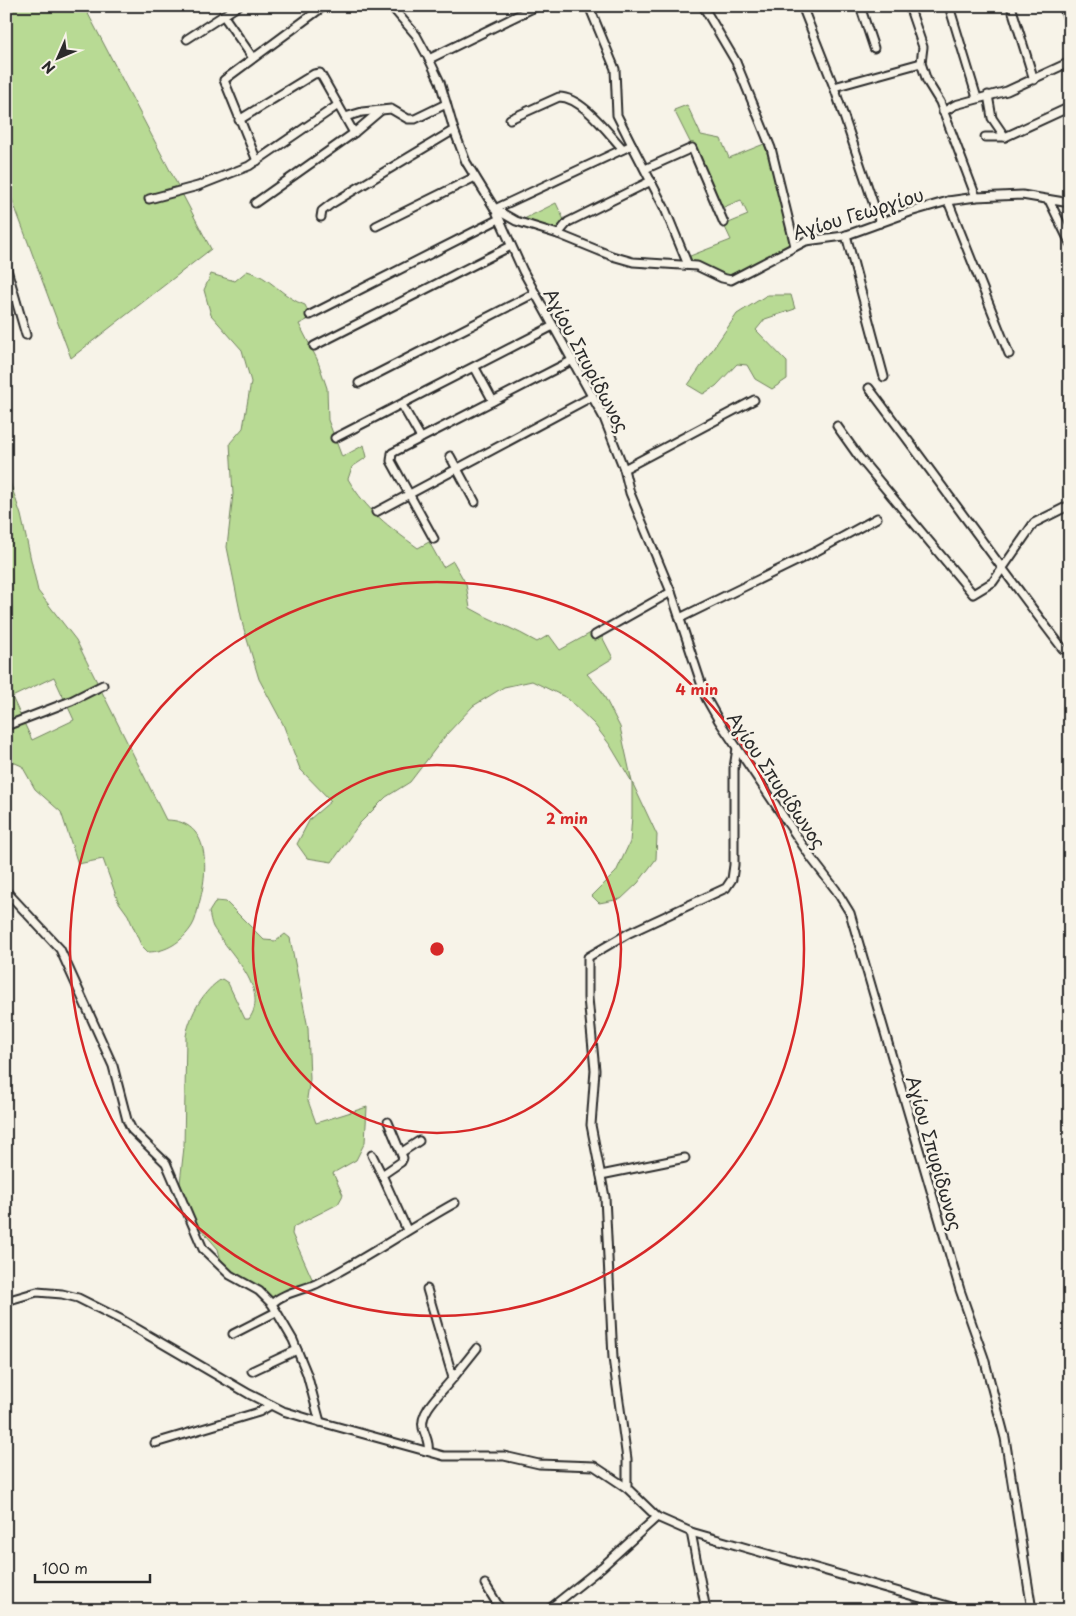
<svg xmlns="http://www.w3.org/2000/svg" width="1076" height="1616" font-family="'Playpen Sans',sans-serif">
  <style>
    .green { fill: #b8da94; stroke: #728260 }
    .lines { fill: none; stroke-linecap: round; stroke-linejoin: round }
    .minor-casing { stroke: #2b2b2b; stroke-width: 11 }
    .minor { stroke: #f7f3e8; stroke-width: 7 }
    .ring { fill: none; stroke: #d62828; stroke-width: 2.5 }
    .labels { text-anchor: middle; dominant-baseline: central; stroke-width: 5; stroke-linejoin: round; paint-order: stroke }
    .street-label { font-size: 18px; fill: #2b2b2b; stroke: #f7f3e8 }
    .centre { fill: #d62828; stroke: #f7f3e8; stroke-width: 2.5 }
    .ring-label { font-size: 15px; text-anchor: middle; font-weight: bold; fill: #d62828; stroke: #f7f3e8; stroke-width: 5; stroke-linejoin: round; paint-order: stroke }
  </style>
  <rect width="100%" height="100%" fill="#f7f3e8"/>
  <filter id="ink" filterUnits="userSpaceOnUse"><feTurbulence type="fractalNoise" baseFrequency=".02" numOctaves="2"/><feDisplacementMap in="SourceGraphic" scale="10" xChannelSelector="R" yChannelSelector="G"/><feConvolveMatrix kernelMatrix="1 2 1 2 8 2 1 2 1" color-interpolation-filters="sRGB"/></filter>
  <g filter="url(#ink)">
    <g class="green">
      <polygon points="6,6 84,6 211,249 71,358 6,183"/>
      <polygon points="687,105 701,135 721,139 729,158 764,144 772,167 791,244 738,273 727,275 692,261 690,256 731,240 724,225 748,215 741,200 719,209 705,172 674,110"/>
      <polygon points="556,203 564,220 556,230 524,219"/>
      <path d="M247,271C270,276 283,298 305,305L311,318L299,324L317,359L327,388L328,420L342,457L364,445L367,457L352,467L348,479C367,511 388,526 418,548L429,542L443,567L453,561L466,584L470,608C492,621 515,629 537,642L549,635L560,650L598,629L613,658L587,674L601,690L620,727L632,782L657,835L656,859L638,883L621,899L599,903L592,896L616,872L630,842L632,816V782L610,745L594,724L567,698L532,681L504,687L473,706L446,735L410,782L386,797L360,823L332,862L307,858L297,844L310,819L331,801L300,769L283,724L259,679L243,626L227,547L233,494L230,443L243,428L251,382L242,350L211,315L204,290L211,274L235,281Z"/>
      <polygon points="767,295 791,295 795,309 765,319 756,330 787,362 787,379 772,389 755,379 747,365 737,364 716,386 703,394 688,385 737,314"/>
      <path d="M6,476L9,479L21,515L38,591L76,640L98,684L65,701L54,677L12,697L32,740L74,720L68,707L101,690L166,820C212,820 208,872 199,904C197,911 196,920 192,926C182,942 166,952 148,952L141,945L128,915L118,901L103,859L78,864L61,812L35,789L22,766L6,759Z"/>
      <path d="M216,901L226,902L264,940L276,941L285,934L290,938L308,1028L310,1079L307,1098L316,1123L367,1107L365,1142L356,1160L333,1173L343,1195L338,1204L293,1227L292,1234L314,1283L272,1298L222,1265L218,1249L195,1222L180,1183L184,1147L186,1036C190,1015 203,990 222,979L228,983L245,1019H249C271,989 227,951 213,927C211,923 210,916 209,912Z"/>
    </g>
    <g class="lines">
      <defs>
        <g id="minor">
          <polyline points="391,6 416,35 429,59 440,82 454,130 466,162 495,209 523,271 604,418 624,469 630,493 671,592 706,698 719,721 812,859 836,890 850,913 960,1290 984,1358 1005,1438 1032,1610"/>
          <polyline points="589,6 615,69 617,115 632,145"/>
          <polyline points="703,6 736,62 771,148 795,246"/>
          <polyline points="802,6 834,87 880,223"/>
          <polyline points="860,6 874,48"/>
          <polyline points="909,6 923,47 921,63 927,81 940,102 976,197"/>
          <polyline points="949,6 977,98"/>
          <polyline points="1011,6 1034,80"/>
          <polyline points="1063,6 1070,25"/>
          <polyline points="223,15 253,58"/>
          <polyline points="187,39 238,6"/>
          <polyline points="429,59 537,6"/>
          <polyline points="834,87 921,63"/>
          <polyline points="988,95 992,118 1005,137"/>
          <polyline points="943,112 955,105 1007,91 1070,62"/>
          <polyline points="345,117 362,112 391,109 408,119 415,119 446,104"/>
          <path d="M510,119L559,97C582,97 608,133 623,149"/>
          <polyline points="239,120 314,74 320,73 354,133"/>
          <polyline points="985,137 1005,137 1070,107"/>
          <polyline points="257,161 224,80 324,6"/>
          <polyline points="645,169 692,148 724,223"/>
          <polyline points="149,199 198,186 249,166 338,105"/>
          <polyline points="1049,200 1070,243"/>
          <polyline points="948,201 1009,354"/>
          <polyline points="255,203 354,133 380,111"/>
          <polyline points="495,209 516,221 558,234 612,256 633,262 697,266 722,278 731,280 806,241 844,236 910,212 948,201 976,197 1022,195 1070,203"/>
          <polyline points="495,209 632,145 665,209 688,265"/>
          <polyline points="321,217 322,211 331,204 454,130"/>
          <polyline points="376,226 475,177"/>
          <polyline points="558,234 568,222 651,181"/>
          <polyline points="846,235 884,377"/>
          <polyline points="6,266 26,335"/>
          <polyline points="310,315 499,219"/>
          <polyline points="314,346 511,246"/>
          <polyline points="475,368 493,401"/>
          <polyline points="359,383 535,293"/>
          <path d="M869,388C934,474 997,563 1063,649"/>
          <polyline points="402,405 421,438"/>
          <polyline points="837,426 859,457 973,594 993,582 1034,523 1070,505"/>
          <polyline points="335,438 553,326"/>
          <polyline points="450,456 475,502"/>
          <polyline points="624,469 754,400"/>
          <polyline points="376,512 593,396"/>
          <polyline points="434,539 391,461 392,453 573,360"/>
          <polyline points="680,618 815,552 877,518"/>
          <polyline points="595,635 671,592"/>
          <polyline points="6,726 71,701 103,685"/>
          <polyline points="6,891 60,949 113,1066 127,1120 132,1130 166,1163 203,1249 230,1275 259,1291 272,1304 293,1340 307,1374 320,1422"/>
          <polyline points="388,1122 403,1158 401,1162 382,1175 407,1230"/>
          <polyline points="402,1152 419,1141"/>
          <polyline points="372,1155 382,1175"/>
          <polyline points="601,1175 685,1158"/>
          <path d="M427,1289L453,1378C443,1391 419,1411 423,1428C425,1436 430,1443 428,1451"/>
          <polyline points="6,1301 37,1292 62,1294 78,1298 122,1320 249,1394 283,1411 313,1420 444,1456 504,1456 539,1464 594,1466 627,1488 657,1517 691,1532 962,1610"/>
          <path d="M272,1304C282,1293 303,1290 316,1284C364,1260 408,1229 455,1203"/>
          <polyline points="233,1334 276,1312"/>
          <polyline points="252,1371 297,1350"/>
          <polyline points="453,1378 477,1348"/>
          <polyline points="155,1443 259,1412 271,1405"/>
          <polyline points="627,1488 627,1459 613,1358 605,1197 591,1125 595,1070 588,998 588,957 629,933 726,888 732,879 734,865 734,768 737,748"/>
          <polyline points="691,1532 706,1610"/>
          <polyline points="485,1584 501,1610"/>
          <polyline points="548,1610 602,1567 657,1517"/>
        </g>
      </defs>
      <use href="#minor" class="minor-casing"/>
      <use href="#minor" class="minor"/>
    </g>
  </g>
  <g class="ring">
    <circle cx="437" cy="949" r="184"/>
    <circle cx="437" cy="949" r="367"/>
  </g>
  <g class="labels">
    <g class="street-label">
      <text transform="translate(858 213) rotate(-17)">Αγίου Γεωργίου</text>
      <text transform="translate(587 360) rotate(62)">Αγίου Σπυρίδωνος</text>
      <text transform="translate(777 780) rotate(56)">Αγίου Σπυρίδωνος</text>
      <text transform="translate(935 1153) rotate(74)">Αγίου Σπυρίδωνος</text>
    </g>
  </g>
  <circle cx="437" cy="949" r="8" class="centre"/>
  <g class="ring-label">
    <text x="697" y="695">4 min</text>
    <text x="567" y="824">2 min</text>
  </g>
  <rect width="1076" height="1616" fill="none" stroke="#f7f3e8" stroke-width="25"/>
  <rect x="12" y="12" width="1051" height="1591" fill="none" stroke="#2b2b2b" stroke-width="2" filter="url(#ink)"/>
  <g transform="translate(58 58) rotate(225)" stroke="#f7f3e8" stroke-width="4" paint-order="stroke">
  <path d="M0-4L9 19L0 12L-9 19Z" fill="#2b2b2b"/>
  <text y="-8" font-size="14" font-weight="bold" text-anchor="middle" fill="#2b2b2b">N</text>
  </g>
  <path d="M35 1574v8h115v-8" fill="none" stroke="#2b2b2b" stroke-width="2.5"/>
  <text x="42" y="1574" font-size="15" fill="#2b2b2b" stroke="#f7f3e8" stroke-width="4" paint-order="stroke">100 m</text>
</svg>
